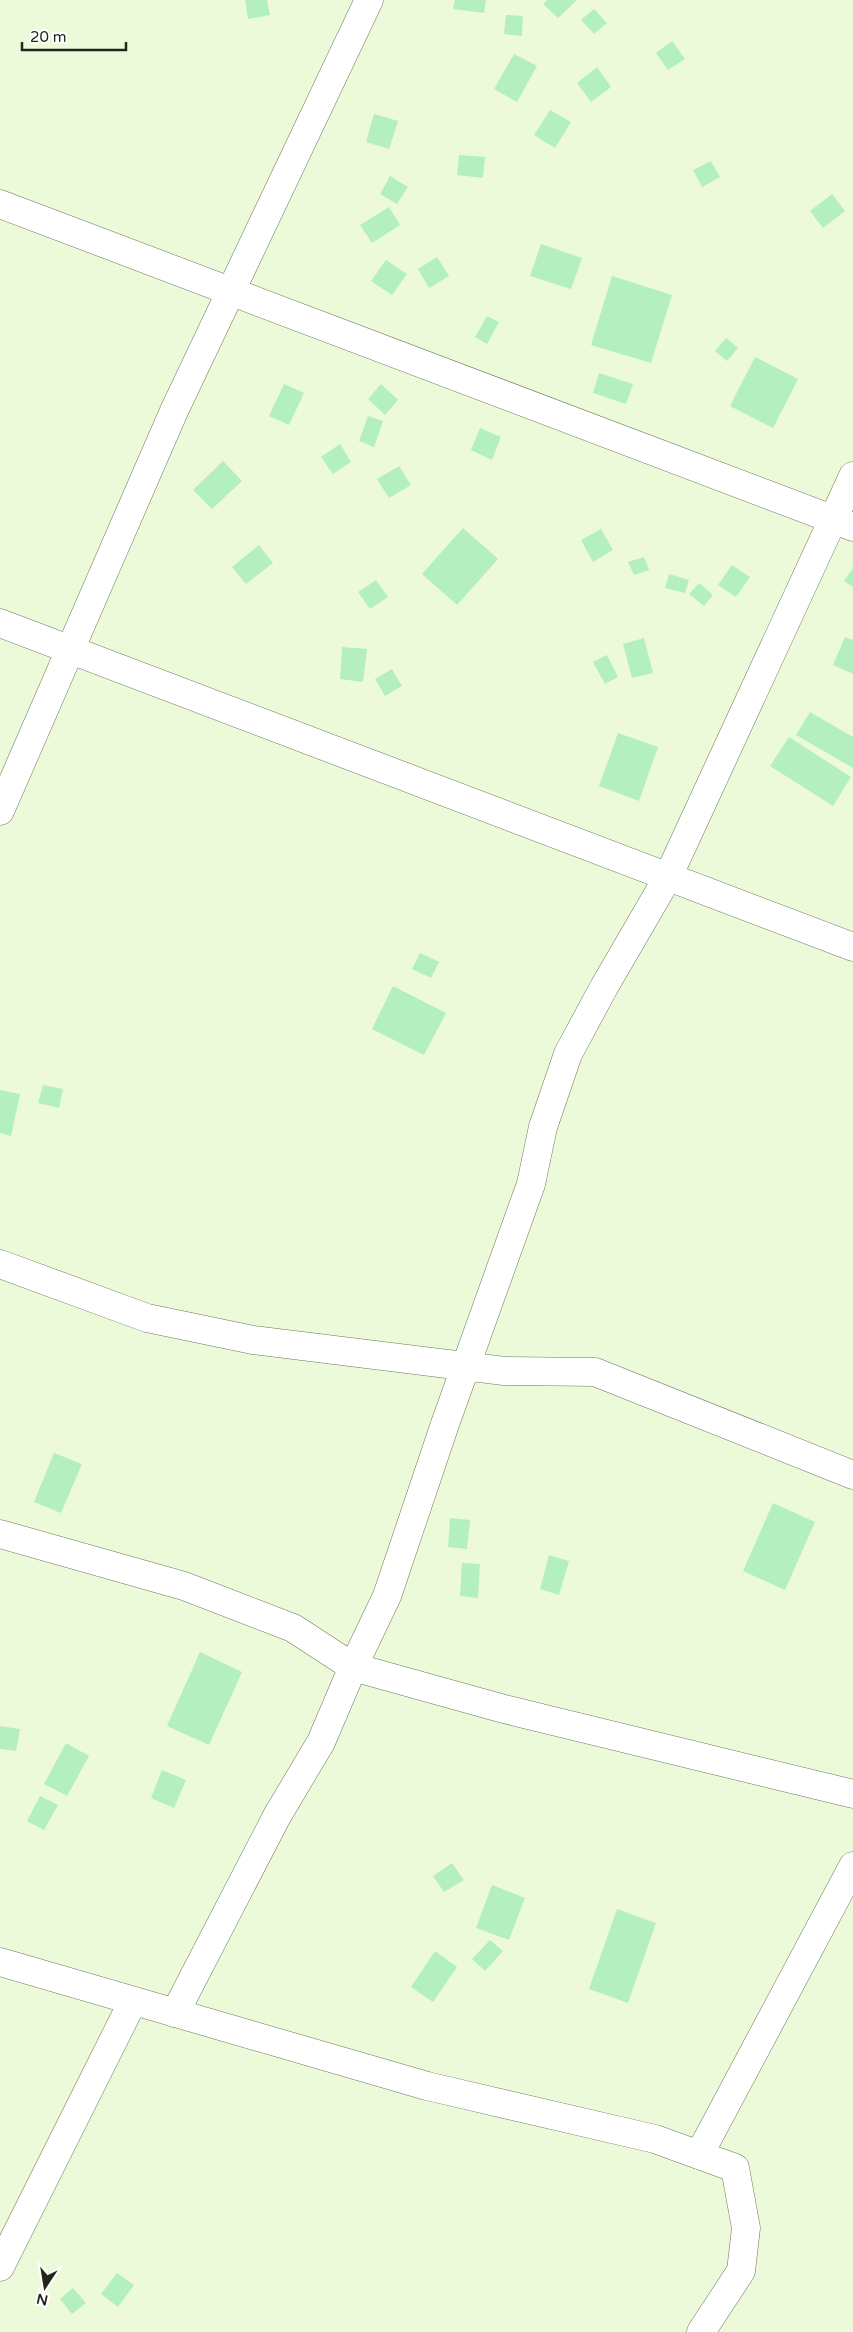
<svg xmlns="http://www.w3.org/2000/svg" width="853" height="2332" font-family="'Varela Round',sans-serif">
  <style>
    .building { fill: #b3efc0 }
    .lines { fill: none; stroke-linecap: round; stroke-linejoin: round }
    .minor-casing { stroke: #6c785c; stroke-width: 29 }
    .minor { stroke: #fff; stroke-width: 28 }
  </style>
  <rect width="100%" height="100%" fill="#ecfada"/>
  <g class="building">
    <polygon points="245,0 267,0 270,15 248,19"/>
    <polygon points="455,0 486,0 484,13 453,9"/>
    <polygon points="547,0 577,0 558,18 543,4"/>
    <polygon points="594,9 607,23 594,34 581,20"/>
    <polygon points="506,15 523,16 522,36 504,34"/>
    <polygon points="672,41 685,59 668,70 656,53"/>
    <polygon points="514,54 537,66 517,102 494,89"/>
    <polygon points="597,67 611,87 591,102 577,83"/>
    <polygon points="550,110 571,122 555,148 534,135"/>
    <polygon points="374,114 398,121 389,149 366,142"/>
    <polygon points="459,155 485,157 483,178 457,175"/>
    <polygon points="711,161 720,177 702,187 693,170"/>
    <polygon points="390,176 408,187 397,204 380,194"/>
    <polygon points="832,194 845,211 823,228 810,211"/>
    <polygon points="389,207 400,225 372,243 360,225"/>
    <polygon points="541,244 582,258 571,289 530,276"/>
    <polygon points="437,257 449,276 429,288 418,269"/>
    <polygon points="386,260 407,274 392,295 371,281"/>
    <polygon points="612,276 672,295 651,363 591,345"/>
    <polygon points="487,316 499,322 487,344 475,337"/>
    <polygon points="726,338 738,348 727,361 715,351"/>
    <polygon points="755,357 798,379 773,428 730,406"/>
    <polygon points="599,373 633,384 626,404 593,393"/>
    <polygon points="284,384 304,393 289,425 269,416"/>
    <polygon points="381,384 398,400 385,415 368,399"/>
    <polygon points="368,416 383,421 374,447 359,441"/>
    <polygon points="480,428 501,437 492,460 471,450"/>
    <polygon points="340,444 351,462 333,474 321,457"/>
    <polygon points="223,461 242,481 212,509 193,490"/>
    <polygon points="399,466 411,485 389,498 377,479"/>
    <polygon points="463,528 498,559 457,605 422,574"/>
    <polygon points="601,529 613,550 593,562 581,540"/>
    <polygon points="259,545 273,563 246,584 232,567"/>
    <polygon points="644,557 649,570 634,575 628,562"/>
    <polygon points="732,565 750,577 736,597 718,585"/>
    <polygon points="853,568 853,587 844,581"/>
    <polygon points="669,574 689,580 685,593 665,588"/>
    <polygon points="376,580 388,597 370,609 358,592"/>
    <polygon points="699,583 713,595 704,606 689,594"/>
    <polygon points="845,637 853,640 853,674 833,665"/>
    <polygon points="644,638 653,673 632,678 623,644"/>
    <polygon points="342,647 367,649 363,682 340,679"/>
    <polygon points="607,655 618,677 605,684 593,662"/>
    <polygon points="392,669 402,686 385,696 375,679"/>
    <polygon points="810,712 853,737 853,768 796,735"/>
    <polygon points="618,733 658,747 639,801 599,786"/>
    <polygon points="789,737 851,777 833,806 770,766"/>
    <polygon points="420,953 439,962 431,978 412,969"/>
    <polygon points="393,986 446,1013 424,1055 372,1029"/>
    <polygon points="43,1085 63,1089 59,1108 38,1103"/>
    <polygon points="0,1090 20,1094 11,1136 0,1133"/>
    <polygon points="54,1453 82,1464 61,1513 34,1502"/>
    <polygon points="773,1503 815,1522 785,1590 743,1571"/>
    <polygon points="450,1518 470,1520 467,1549 448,1547"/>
    <polygon points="549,1555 569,1561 559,1595 540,1589"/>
    <polygon points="462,1563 480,1564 478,1598 460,1596"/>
    <polygon points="200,1652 242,1672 209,1745 167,1726"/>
    <polygon points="0,1726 20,1729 16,1751 0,1749"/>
    <polygon points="66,1743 89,1756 67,1796 44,1784"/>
    <polygon points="162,1770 186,1780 174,1808 151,1798"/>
    <polygon points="40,1796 58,1805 44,1830 27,1821"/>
    <polygon points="452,1863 464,1880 444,1892 433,1876"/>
    <polygon points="492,1885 525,1898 509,1940 476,1928"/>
    <polygon points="617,1909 656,1923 628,2003 589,1989"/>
    <polygon points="490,1940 503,1951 485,1971 472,1959"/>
    <polygon points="435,1951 457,1967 433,2002 411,1987"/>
    <polygon points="117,2273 134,2285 118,2307 101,2294"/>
    <polygon points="73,2288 86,2303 72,2314 60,2299"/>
  </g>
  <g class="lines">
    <defs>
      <g id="minor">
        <polyline points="0,204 853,527"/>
        <polyline points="0,623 853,947"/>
        <polyline points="0,811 174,411 369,0"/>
        <polyline points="0,1264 147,1318 253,1340 504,1371 595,1372 853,1475"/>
        <polyline points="0,1534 184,1586 293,1628 353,1667 504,1709 853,1794"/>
        <polyline points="0,1962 427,2086 655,2139 735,2168 746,2228 741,2271 701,2332"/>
        <polyline points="175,2013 277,1816 321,1742 353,1667 387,1596 445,1424 531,1184 543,1127 568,1054 604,987 668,877 853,476"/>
        <polyline points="699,2155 853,1866"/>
        <polyline points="0,2267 133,2001"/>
      </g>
    </defs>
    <use href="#minor" class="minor-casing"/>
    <use href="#minor" class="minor"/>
  </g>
  <g transform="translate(45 2287) rotate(192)" stroke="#ffffff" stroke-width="4" paint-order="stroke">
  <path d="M0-4L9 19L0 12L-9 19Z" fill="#22271c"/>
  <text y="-8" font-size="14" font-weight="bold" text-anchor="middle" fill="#22271c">N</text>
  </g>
  <path d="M22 42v8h104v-8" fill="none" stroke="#22271c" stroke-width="2.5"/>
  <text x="30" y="42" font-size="15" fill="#22271c" stroke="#ffffff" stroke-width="4" paint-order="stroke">20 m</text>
</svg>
